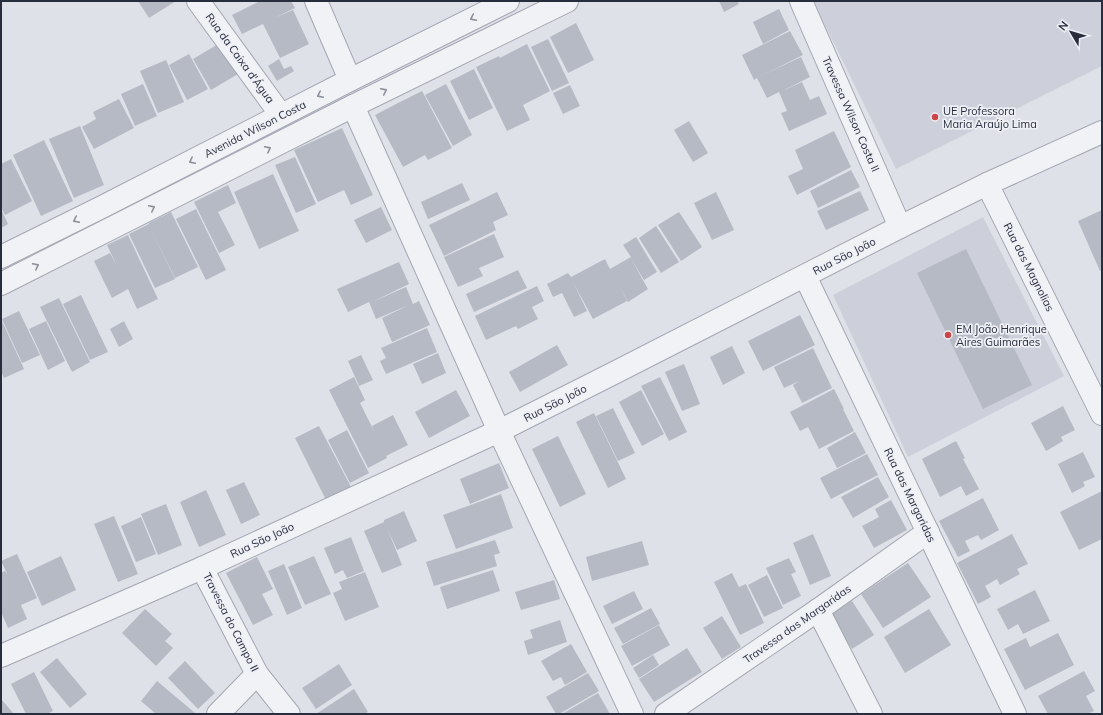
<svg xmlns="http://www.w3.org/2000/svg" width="1103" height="715" font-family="Mulish,sans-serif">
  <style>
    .built { fill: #cdd0da }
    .building { fill: #b6bac4 }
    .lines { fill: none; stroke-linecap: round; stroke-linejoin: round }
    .minor-casing { stroke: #a4a7b2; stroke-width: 24 }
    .minor { stroke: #f1f2f6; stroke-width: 22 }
    .oneway { stroke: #8c909a }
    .poi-dot { fill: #cb4549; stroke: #eef0f5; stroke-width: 1.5 }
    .labels { text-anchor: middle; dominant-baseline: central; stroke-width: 3.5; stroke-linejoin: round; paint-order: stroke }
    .street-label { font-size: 11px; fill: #282d3e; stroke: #eef0f5 }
    .poi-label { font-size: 11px; fill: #282d3e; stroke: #eef0f5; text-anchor: start }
  </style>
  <rect width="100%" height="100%" fill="#dfe1e8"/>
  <g class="built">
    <polygon points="813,1 1102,1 1102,66 896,169"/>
    <polygon points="983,217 1064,376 908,457 833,295"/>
  </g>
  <g class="building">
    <polygon points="138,1 176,1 149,18"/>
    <polygon points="260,1 291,1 295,8 274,18 293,10 309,44 280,58 263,24 242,34 232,15"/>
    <polygon points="719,1 737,1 739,4 724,12"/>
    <polygon points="779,9 789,30 763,44 753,22"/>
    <polygon points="576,23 594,60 568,73 550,37"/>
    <polygon points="790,31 803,55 761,76 801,57 810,77 782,91 802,82 810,100 819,96 827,114 789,131 781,113 787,111 779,92 767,98 757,78 754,80 742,55"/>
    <polygon points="548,39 569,83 552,91 531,47"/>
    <polygon points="220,43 238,74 211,90 193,59"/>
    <polygon points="527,44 550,91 523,105 515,88 530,120 507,131 476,67 499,56 500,58"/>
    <polygon points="189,54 208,89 187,100 169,65"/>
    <polygon points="279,59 284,69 291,66 294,71 277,81 268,66"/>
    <polygon points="166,60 184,102 158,113 140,71"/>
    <polygon points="474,69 493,108 469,120 450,81"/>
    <polygon points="143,84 157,116 135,126 121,94"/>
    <polygon points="446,84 472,135 453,146 425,95"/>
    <polygon points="570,85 580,106 563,114 553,93"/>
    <polygon points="422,91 452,148 428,160 425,155 403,167 375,115 398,103 405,116 398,103"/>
    <polygon points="119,99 134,128 94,149 82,127 96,119 93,112"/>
    <polygon points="689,121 708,153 693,162 674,130"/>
    <polygon points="80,126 104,185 74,198 49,139"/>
    <polygon points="342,128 373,195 351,205 344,190 318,202 294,150"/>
    <polygon points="834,131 851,167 797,195 788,176 803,169 795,150"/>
    <polygon points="44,140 73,201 41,216 13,155"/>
    <polygon points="295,157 316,204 296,213 275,165"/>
    <polygon points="11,159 32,201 5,215 1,207 1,164"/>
    <polygon points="851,170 860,187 818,208 810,191"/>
    <polygon points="273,174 299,231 259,249 234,192"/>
    <polygon points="462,183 470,200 428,219 421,202"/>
    <polygon points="228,185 236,203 218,212 235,245 219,253 194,202"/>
    <polygon points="860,191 869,210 826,230 817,211"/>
    <polygon points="497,192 508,215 493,222 496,230 444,256 429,225"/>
    <polygon points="716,192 734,230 712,240 694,203"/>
    <polygon points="381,207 392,230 366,243 354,220"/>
    <polygon points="1,209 8,224 1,228"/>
    <polygon points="196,209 226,270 206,280 176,219"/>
    <polygon points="1102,210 1102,270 1100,271 1078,221"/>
    <polygon points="171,212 198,267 175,278 152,232 175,279 155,288 129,234 149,224 149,223"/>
    <polygon points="679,212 702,247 681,261 658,225"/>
    <polygon points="656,226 679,262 661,273 639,238"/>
    <polygon points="494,234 504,257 479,268 483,276 458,287 444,257"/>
    <polygon points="128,235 158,299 137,309 128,289 112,298 94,261 110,253 117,266 107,245"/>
    <polygon points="636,237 657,272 644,280 631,259 648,289 628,302 620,287 627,301 593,319 574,284 587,311 574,317 562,293 553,297 547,284 568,273 571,277 605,259 610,269 631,257 623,245"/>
    <polygon points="966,249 1032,385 983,409 917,273"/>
    <polygon points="399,262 409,284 372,302 406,287 413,304 419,301 430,325 392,342 382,318 409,305 376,319 369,302 348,312 337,289"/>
    <polygon points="518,270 527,288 474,312 466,294"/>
    <polygon points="537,286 544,301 532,307 538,319 518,329 516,326 486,340 475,316"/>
    <polygon points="81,295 108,352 90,360 63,304"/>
    <polygon points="59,298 90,362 72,372 40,307"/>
    <polygon points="19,311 40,355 22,363 2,319"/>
    <polygon points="800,315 815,345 763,371 748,341"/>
    <polygon points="1,319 24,369 4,378 1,371"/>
    <polygon points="46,321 65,361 48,370 29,329"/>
    <polygon points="124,321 133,339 119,347 110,329"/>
    <polygon points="427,328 437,352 386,374 380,361 386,358 381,348"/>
    <polygon points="557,345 568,365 520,392 509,372"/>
    <polygon points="732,346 745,373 723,385 710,357"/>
    <polygon points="813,348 832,388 802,403 793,385 799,381 784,388 774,367"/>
    <polygon points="438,353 446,373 422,384 413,364"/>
    <polygon points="361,355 373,380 359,386 348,361"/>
    <polygon points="684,364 700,404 682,411 665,372"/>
    <polygon points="354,377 365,400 360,403 375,433 372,426 393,415 408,445 386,456 387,458 368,468 329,390"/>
    <polygon points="660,377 687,432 669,441 641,386"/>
    <polygon points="834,389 844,409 843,409 854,431 819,449 808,427 800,431 790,412"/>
    <polygon points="456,390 470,416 429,438 415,412"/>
    <polygon points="641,390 664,434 642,446 619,402"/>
    <polygon points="1063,406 1075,430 1061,437 1063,441 1046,451 1031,423"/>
    <polygon points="613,408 635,453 618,461 596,416"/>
    <polygon points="594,413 626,479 608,488 576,422"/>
    <polygon points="319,426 351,487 326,500 295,438"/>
    <polygon points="347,430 369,473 350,483 328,440"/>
    <polygon points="855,432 866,453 837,468 827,448"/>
    <polygon points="558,436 586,494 560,507 532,449"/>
    <polygon points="956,441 965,458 963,459 979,489 966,496 961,486 940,497 922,459"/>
    <polygon points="1083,452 1095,477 1083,482 1085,486 1072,493 1058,464"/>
    <polygon points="867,454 878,475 831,499 820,478"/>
    <polygon points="499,463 509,488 470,504 460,479"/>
    <polygon points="878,477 889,497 853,518 841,497"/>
    <polygon points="244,482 260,515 241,524 226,490"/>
    <polygon points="206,490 226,535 199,547 180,502"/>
    <polygon points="1102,491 1102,539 1079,550 1060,512"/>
    <polygon points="501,494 513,528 456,549 443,515"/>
    <polygon points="983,498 999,530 981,540 978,535 965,541 970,551 958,557 939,521"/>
    <polygon points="891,500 907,530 874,548 862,526 879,517 875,509"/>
    <polygon points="166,504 182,545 158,555 141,514"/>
    <polygon points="404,511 417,541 397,550 387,528 402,565 382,573 364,531 384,522 384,520"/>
    <polygon points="114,516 138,574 118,582 94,524"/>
    <polygon points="141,517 156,554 136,562 121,526"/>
    <polygon points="813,534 831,576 810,585 793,543"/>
    <polygon points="1012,534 1028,564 1017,569 1020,574 1000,585 997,579 985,586 991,597 978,604 957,563"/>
    <polygon points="351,537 364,571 347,578 343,570 335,574 324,548"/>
    <polygon points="495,540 500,553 494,555 497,566 434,586 426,562"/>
    <polygon points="642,541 649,565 592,581 586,557"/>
    <polygon points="17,554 37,598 21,605 27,619 8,628 1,612 1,573 5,571 8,575 1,561"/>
    <polygon points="61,556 76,590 42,606 27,572"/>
    <polygon points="314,556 331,594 305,605 288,567"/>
    <polygon points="257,557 273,589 262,594 273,615 253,625 226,573"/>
    <polygon points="789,558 796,572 791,574 801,596 783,605 766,568"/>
    <polygon points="908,563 931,597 883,628 861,594"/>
    <polygon points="284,564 302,608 287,615 268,571"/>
    <polygon points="493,570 500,591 447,609 440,587"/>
    <polygon points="365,572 379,607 345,621 333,593 342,589 339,582"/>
    <polygon points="732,573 739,587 746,584 764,623 740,635 714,582"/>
    <polygon points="767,575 783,608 764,617 748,585"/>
    <polygon points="554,580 560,599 521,610 515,592"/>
    <polygon points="1035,590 1050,621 1023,634 1018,624 1008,630 997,609"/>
    <polygon points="634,591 643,609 612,624 603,606"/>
    <polygon points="852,601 874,635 852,649 830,615"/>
    <polygon points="651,608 660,624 623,644 614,628"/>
    <polygon points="145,609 172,634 165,641 173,648 156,666 122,633"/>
    <polygon points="929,609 951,645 905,673 884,637"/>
    <polygon points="722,616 741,647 722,659 703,628"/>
    <polygon points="560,620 567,642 528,655 524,641 533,638 530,630"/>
    <polygon points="659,625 670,645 632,666 621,646"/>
    <polygon points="1058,633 1074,665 1025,690 1004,649 1026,638 1030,647"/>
    <polygon points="571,644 587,672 565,685 561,677 553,681 541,661"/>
    <polygon points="687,648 702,672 654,702 639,679"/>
    <polygon points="653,655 659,665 639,678 633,668"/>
    <polygon points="57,658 87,694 70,708 40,672"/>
    <polygon points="185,661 215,693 198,709 168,678"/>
    <polygon points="339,664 352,685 316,709 302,688"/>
    <polygon points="1084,671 1095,691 1086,696 1094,711 1087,714 1048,714 1038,696"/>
    <polygon points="34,672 53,711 47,714 26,714 11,684"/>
    <polygon points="588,673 599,691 559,714 556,714 546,697"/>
    <polygon points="157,681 195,713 194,714 156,714 141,701"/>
    <polygon points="354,689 368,712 364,714 316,714"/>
    <polygon points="598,693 610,714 562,714"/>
    <polygon points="1,699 14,714 1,714"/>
  </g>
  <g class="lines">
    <defs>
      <g id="minor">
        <polyline points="198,1 281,115"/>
        <polyline points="316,1 350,80"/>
        <polyline points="801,1 900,227"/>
        <polyline points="353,106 499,431 632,714"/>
        <polyline points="987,184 1102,414"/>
        <polyline points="1,257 102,207 350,80 508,1"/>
        <polyline points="805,276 1015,714"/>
        <polyline points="1,284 353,106 567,1"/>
        <polyline points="202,568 257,674 289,714"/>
        <polyline points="818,610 871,714"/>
        <polyline points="1,656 202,568 499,431 614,373 900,227 987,184 1102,132"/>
        <polyline points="218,714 257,674"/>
        <polyline points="666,714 818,610 928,532"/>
      </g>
    </defs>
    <use href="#minor" class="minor-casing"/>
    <use href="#minor" class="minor"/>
  </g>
  <defs><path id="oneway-chevron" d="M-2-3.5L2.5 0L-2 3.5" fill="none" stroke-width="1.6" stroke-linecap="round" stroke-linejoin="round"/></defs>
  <g class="oneway">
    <use href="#oneway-chevron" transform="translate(473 18) rotate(154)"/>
    <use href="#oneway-chevron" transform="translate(384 91) rotate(-26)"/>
    <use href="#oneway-chevron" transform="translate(320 95) rotate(153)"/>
    <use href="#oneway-chevron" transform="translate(268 149) rotate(-27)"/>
    <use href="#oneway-chevron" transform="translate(192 161) rotate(153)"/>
    <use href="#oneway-chevron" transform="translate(152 208) rotate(-27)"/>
    <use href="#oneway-chevron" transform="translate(76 220) rotate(154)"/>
    <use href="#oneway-chevron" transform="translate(36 266) rotate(-27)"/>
  </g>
  <g class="poi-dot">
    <circle cx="935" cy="117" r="4"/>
    <circle cx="948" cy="335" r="4"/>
  </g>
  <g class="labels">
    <g class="street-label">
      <text transform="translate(240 58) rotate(54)">Rua da Caixa d'Água</text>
      <text transform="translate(851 114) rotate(66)">Travessa Wilson Costa II</text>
      <text transform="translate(255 129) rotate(-27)">Avenida Wilson Costa</text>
      <text transform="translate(844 256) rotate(-27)">Rua São João</text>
      <text transform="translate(1029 267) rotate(63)">Rua das Magnolias</text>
      <text transform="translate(555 403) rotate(-27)">Rua São João</text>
      <text transform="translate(910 495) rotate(64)">Rua das Margaridas</text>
      <text transform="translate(262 540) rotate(-25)">Rua São João</text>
      <text transform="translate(231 622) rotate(63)">Travessa do Campo II</text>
      <text transform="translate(797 624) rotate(-35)">Travessa das Margaridas</text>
    </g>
    <g class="poi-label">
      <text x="943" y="111">UE Professora<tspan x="943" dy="13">Maria Araújo Lima</tspan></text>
      <text x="956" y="329">EM João Henrique<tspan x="956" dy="13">Aires Guimarães</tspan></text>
    </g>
  </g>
  <rect width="1103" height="715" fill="none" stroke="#282d3e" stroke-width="4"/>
  <g transform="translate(1071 32) rotate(308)" stroke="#eef0f5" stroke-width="3" paint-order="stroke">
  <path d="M0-3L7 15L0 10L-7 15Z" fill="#282d3e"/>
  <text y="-6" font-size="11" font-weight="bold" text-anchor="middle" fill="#282d3e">N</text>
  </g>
</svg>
